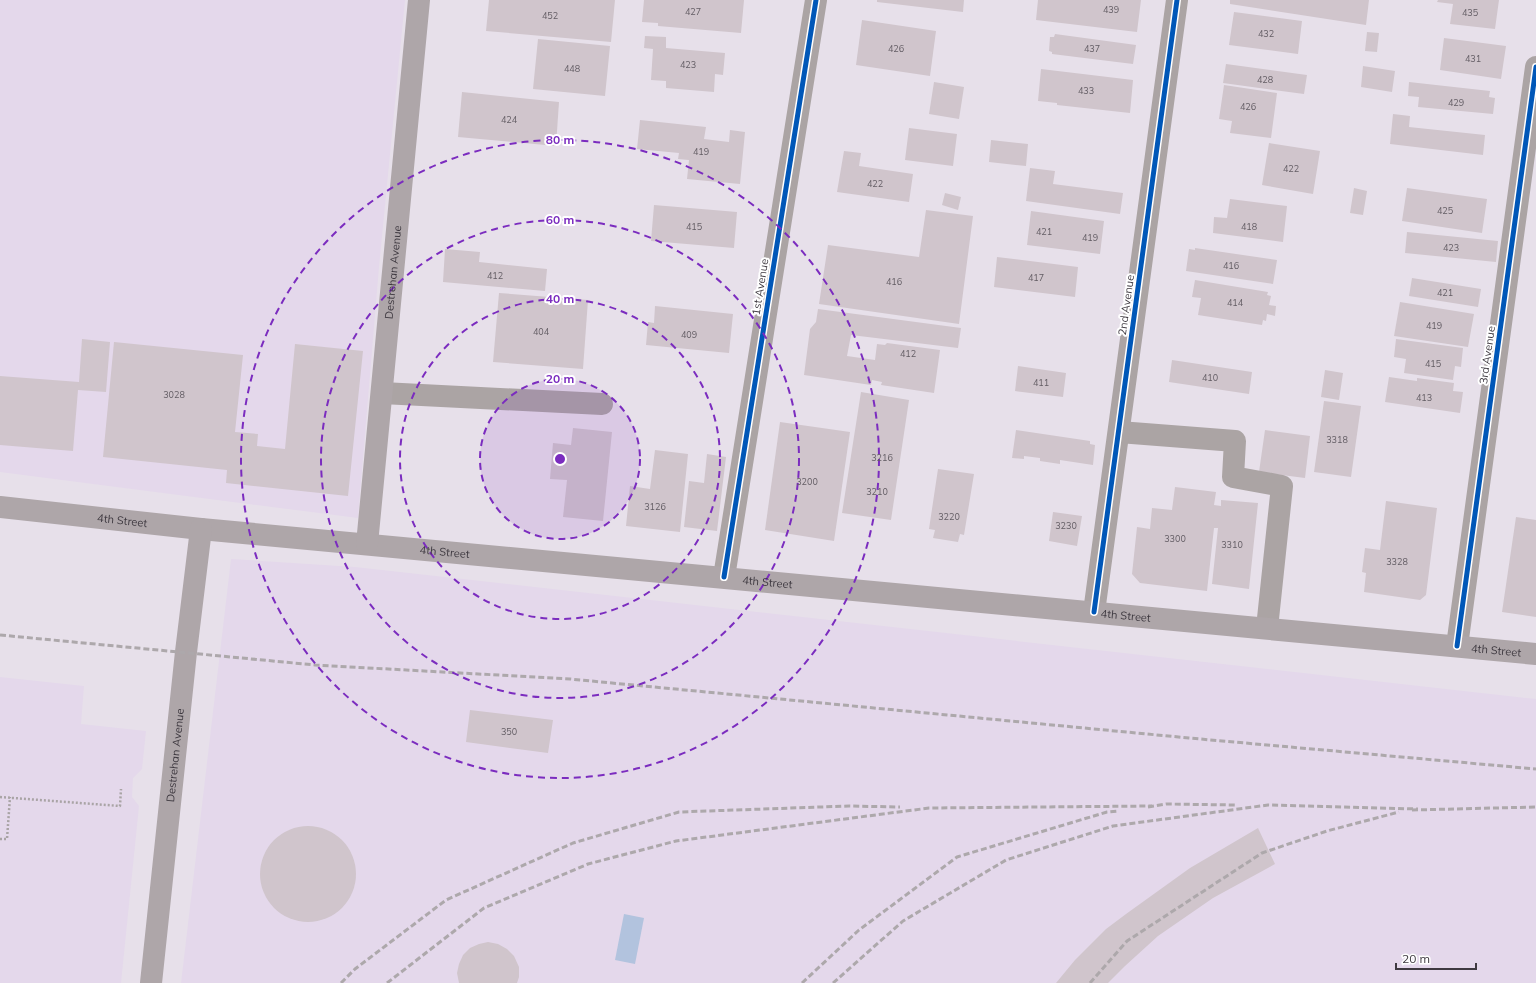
<svg xmlns="http://www.w3.org/2000/svg" width="1536" height="983" font-family="Mulish,sans-serif">
  <style>
    .built { fill: #e4d8eb }
    .water { fill: #b2c3de }
    .building { fill: #d0c5cc }
    .lines { fill: none; stroke-linecap: round; stroke-linejoin: round }
    .path { stroke: #a9a4a5; stroke-width: 2.5; stroke-dasharray: 2 2; stroke-linecap: butt }
    .minor { stroke: #aba4a4; stroke-width: 22 }
    .major { stroke: #aea6a9; stroke-width: 22 }
    .rail { stroke: #ada8ab; stroke-width: 3; stroke-dasharray: 6 3; stroke-linecap: butt }
    .cycleway-casing { stroke: #fff; stroke-width: 8 }
    .cycleway { stroke: #0057b8; stroke-width: 5 }
    .ring { fill: none; stroke: #7b2cbf; stroke-width: 2; stroke-dasharray: 7 5 }
    .labels { text-anchor: middle; dominant-baseline: central; stroke-width: 4; stroke-linejoin: round; paint-order: stroke }
    .number-label { font-size: 9px; fill: #625c63 }
    .street-label { font-size: 11px; fill: #3e3940; stroke: #fff }
    .centre { fill: #7b2cbf; stroke: #fff; stroke-width: 2 }
    .ring-label { font-size: 12px; text-anchor: middle; font-weight: bold; fill: #7b2cbf; stroke: #fff; stroke-width: 4; stroke-linejoin: round; paint-order: stroke }
  </style>
  <rect width="100%" height="100%" fill="#e7e0ea"/>
  <g class="built">
    <polygon points="0,0 405,0 379,267 358,518 0,472"/>
    <polygon points="231,559 355,567 1536,699 1536,983 181,983"/>
    <polygon points="0,677 84,686 81,724 146,731 142,769 133,778 132,797 139,806 121,983 0,983"/>
  </g>
  <polygon class="water" points="624,914 644,918 635,964 615,960"/>
  <g class="building">
    <polygon points="489,0 615,0 611,42 486,31"/>
    <polygon points="644,0 744,0 741,33 658,26 658,23 642,22"/>
    <polygon points="877,0 964,0 963,12 877,2"/>
    <polygon points="1038,0 1141,0 1137,32 1036,20"/>
    <polygon points="1230,0 1369,0 1366,25 1230,4"/>
    <polygon points="1438,0 1499,0 1495,29 1450,24 1453,4 1437,2"/>
    <polygon points="1234,12 1302,21 1298,54 1229,45"/>
    <polygon points="862,20 936,31 930,76 856,65"/>
    <polygon points="1367,32 1379,33 1377,52 1365,51"/>
    <polygon points="1055,34 1136,45 1133,64 1052,54 1052,52 1049,51 1050,37 1054,37"/>
    <polygon points="645,36 666,37 666,48 725,53 723,75 715,74 714,92 666,88 666,81 651,80 653,49 644,48"/>
    <polygon points="1444,38 1506,46 1501,79 1440,70"/>
    <polygon points="538,39 610,46 605,96 533,89"/>
    <polygon points="1226,64 1307,75 1304,94 1223,83"/>
    <polygon points="1363,66 1395,71 1392,92 1361,87"/>
    <polygon points="1041,69 1133,80 1130,113 1057,105 1057,103 1038,101"/>
    <polygon points="934,82 964,87 959,119 929,114"/>
    <polygon points="1409,82 1490,91 1489,97 1495,98 1493,114 1418,107 1419,97 1408,96"/>
    <polygon points="1224,85 1277,93 1271,138 1230,133 1232,121 1219,119"/>
    <polygon points="462,92 559,102 556,146 458,137"/>
    <polygon points="1393,114 1410,116 1409,127 1485,135 1483,155 1390,144"/>
    <polygon points="640,120 706,127 704,139 729,142 730,130 745,132 740,184 687,179 689,160 678,159 679,153 637,149"/>
    <polygon points="909,128 957,134 953,166 905,160"/>
    <polygon points="991,140 1028,144 1026,166 989,162"/>
    <polygon points="1269,143 1320,151 1313,194 1262,185"/>
    <polygon points="844,151 861,153 859,166 913,174 909,202 837,192"/>
    <polygon points="1030,168 1055,171 1053,184 1123,193 1120,214 1026,201"/>
    <polygon points="1354,188 1367,191 1363,215 1350,213"/>
    <polygon points="1407,188 1487,199 1482,233 1402,221"/>
    <polygon points="945,193 961,197 958,210 942,205"/>
    <polygon points="1230,199 1287,206 1283,242 1213,233 1214,217 1227,218"/>
    <polygon points="654,205 737,212 734,248 651,241"/>
    <polygon points="926,210 973,216 959,324 819,304 828,245 919,257"/>
    <polygon points="1031,211 1104,221 1100,254 1027,245"/>
    <polygon points="1407,232 1498,241 1496,262 1405,253"/>
    <polygon points="1195,248 1277,260 1273,284 1186,271 1189,249 1195,250"/>
    <polygon points="445,249 480,252 479,262 547,269 545,291 443,282"/>
    <polygon points="997,257 1078,267 1075,297 994,287"/>
    <polygon points="1412,278 1481,289 1478,307 1409,296"/>
    <polygon points="1195,280 1268,292 1267,295 1271,296 1269,305 1276,306 1275,316 1267,314 1266,321 1263,320 1262,325 1198,315 1201,298 1192,297"/>
    <polygon points="499,293 588,300 583,369 493,362"/>
    <polygon points="1400,302 1474,314 1468,347 1394,336"/>
    <polygon points="655,306 733,314 729,353 646,345 648,322 654,323"/>
    <polygon points="818,309 961,328 958,348 851,335 847,356 875,360 877,344 885,345 887,343 940,350 934,393 881,385 882,382 872,380 871,385 804,375 810,329 816,322"/>
    <polygon points="82,339 110,342 106,392 78,390 73,451 0,445 0,376 79,382"/>
    <polygon points="1396,339 1463,348 1461,367 1455,366 1453,380 1404,373 1406,359 1394,357"/>
    <polygon points="114,342 243,355 235,432 258,434 257,446 285,449 295,344 363,351 348,496 226,483 227,470 103,457"/>
    <polygon points="1172,360 1252,372 1249,394 1169,382"/>
    <polygon points="1018,366 1066,373 1063,397 1015,391"/>
    <polygon points="1325,370 1343,373 1339,400 1321,397"/>
    <polygon points="1389,377 1417,381 1417,378 1454,383 1453,391 1463,392 1460,413 1385,402"/>
    <polygon points="861,392 909,400 891,520 842,513"/>
    <polygon points="1324,401 1361,406 1351,477 1314,472"/>
    <polygon points="780,422 850,432 834,541 765,530"/>
    <polygon points="573,428 612,432 603,521 563,517 567,480 550,479 553,443 571,445"/>
    <polygon points="1016,430 1090,441 1090,444 1095,445 1093,465 1060,460 1060,464 1040,461 1040,458 1024,456 1024,459 1012,458"/>
    <polygon points="1265,430 1310,436 1305,478 1259,472"/>
    <polygon points="655,450 688,454 680,532 626,526 630,486 650,489"/>
    <polygon points="707,454 726,457 717,531 684,527 689,481 704,483"/>
    <polygon points="938,469 974,474 964,535 960,534 958,542 933,538 935,530 929,529"/>
    <polygon points="1175,487 1216,492 1214,505 1221,506 1221,500 1258,503 1249,589 1212,584 1218,528 1214,528 1207,591 1140,583 1132,574 1137,527 1150,529 1152,508 1172,510"/>
    <polygon points="1386,501 1437,508 1426,595 1420,600 1364,592 1366,573 1362,572 1365,548 1380,550"/>
    <polygon points="1053,512 1082,516 1077,546 1049,541"/>
    <polygon points="1516,517 1536,520 1536,617 1502,612"/>
    <polygon points="470,710 553,720 548,753 466,742"/>
    <circle cx="308" cy="874" r="48"/>
    <polygon points="1258,828 1275,864 1213,898 1158,936 1125,966 1108,983 1056,983 1075,960 1106,929 1126,914 1190,868"/>
    <polygon points="488,942 498,944 507,949 514,956 519,967 519,977 517,983 459,983 457,973 459,964 463,955 470,948 479,944"/>
  </g>
  <g class="lines">
    <g class="path">
      <polyline points="0,797 120,806 121,789"/>
      <polyline points="0,839 7,839 10,797"/>
    </g>
    <g class="minor">
      <polyline points="382,393 602,404"/>
      <polyline points="1119,432 1235,441 1233,477 1282,486 1267,628"/>
      <polyline points="724,577 816,0"/>
      <polyline points="1094,612 1177,0"/>
      <polyline points="1457,646 1536,67"/>
    </g>
    <g class="major">
      <path id="s1" d="M0,507L201,529L1536,654"/>
      <path id="s2" d="M367,544L419,0"/>
      <path id="s3" d="M151,983L186,652L201,529"/>
    </g>
    <g class="rail">
      <polyline points="0,635 315,665 570,679 1189,738 1536,769"/>
      <polyline points="1148,807 1166,804 1236,805"/>
      <polyline points="1412,810 1536,807"/>
      <polyline points="341,983 355,969 446,900 573,843 679,812 849,806 900,807"/>
      <polyline points="387,983 484,908 588,864 676,841 929,808 1152,806"/>
      <polyline points="802,983 859,930 957,857 1107,812 1118,811"/>
      <polyline points="833,983 903,921 1006,860 1113,826 1268,805 1418,809"/>
      <polyline points="1090,983 1127,941 1262,853 1327,831 1399,812"/>
    </g>
    <defs>
      <g id="cycleway">
        <polyline points="724,577 816,0"/>
        <polyline points="1094,612 1177,0"/>
        <polyline points="1457,646 1536,67"/>
      </g>
    </defs>
    <use href="#cycleway" class="cycleway-casing"/>
    <use href="#cycleway" class="cycleway"/>
  </g>
  <circle cx="560" cy="459" r="80" fill="#7b2cbf" fill-opacity=".12"/>
  <g class="ring">
    <circle cx="560" cy="459" r="80"/>
    <circle cx="560" cy="459" r="160"/>
    <circle cx="560" cy="459" r="239"/>
    <circle cx="560" cy="459" r="319"/>
  </g>
  <g class="labels">
    <g class="number-label">
      <text x="1111" y="9">439</text>
      <text x="693" y="11">427</text>
      <text x="1470" y="12">435</text>
      <text x="550" y="15">452</text>
      <text x="1266" y="33">432</text>
      <text x="896" y="48">426</text>
      <text x="1092" y="48">437</text>
      <text x="1473" y="58">431</text>
      <text x="688" y="64">423</text>
      <text x="572" y="68">448</text>
      <text x="1265" y="79">428</text>
      <text x="1086" y="90">433</text>
      <text x="1456" y="102">429</text>
      <text x="1248" y="106">426</text>
      <text x="509" y="119">424</text>
      <text x="701" y="151">419</text>
      <text x="1291" y="168">422</text>
      <text x="875" y="183">422</text>
      <text x="1445" y="210">425</text>
      <text x="694" y="226">415</text>
      <text x="1249" y="226">418</text>
      <text x="1044" y="231">421</text>
      <text x="1090" y="237">419</text>
      <text x="1451" y="247">423</text>
      <text x="1231" y="265">416</text>
      <text x="495" y="275">412</text>
      <text x="1036" y="277">417</text>
      <text x="894" y="281">416</text>
      <text x="1445" y="292">421</text>
      <text x="1235" y="302">414</text>
      <text x="1434" y="325">419</text>
      <text x="541" y="331">404</text>
      <text x="689" y="334">409</text>
      <text x="908" y="353">412</text>
      <text x="1433" y="363">415</text>
      <text x="1210" y="377">410</text>
      <text x="1041" y="382">411</text>
      <text x="174" y="394">3028</text>
      <text x="1424" y="397">413</text>
      <text x="1337" y="439">3318</text>
      <text x="882" y="457">3216</text>
      <text x="807" y="481">3200</text>
      <text x="877" y="491">3210</text>
      <text x="655" y="506">3126</text>
      <text x="949" y="516">3220</text>
      <text x="1066" y="525">3230</text>
      <text x="1175" y="538">3300</text>
      <text x="1232" y="544">3310</text>
      <text x="1397" y="561">3328</text>
      <text x="509" y="731">350</text>
    </g>
    <g class="street-label">
      <text stroke="none"><textPath href="#s2" startOffset="273">Destrehan Avenue</textPath></text>
      <text transform="translate(760 287) rotate(-81)">1st Avenue</text>
      <text transform="translate(1126 305) rotate(-82)">2nd Avenue</text>
      <text transform="translate(1487 355) rotate(-82)">3rd Avenue</text>
      <text stroke="none"><textPath href="#s1" startOffset="123">4th Street</textPath></text>
      <text stroke="none"><textPath href="#s1" startOffset="447">4th Street</textPath></text>
      <text stroke="none"><textPath href="#s1" startOffset="771">4th Street</textPath></text>
      <text stroke="none"><textPath href="#s1" startOffset="1131">4th Street</textPath></text>
      <text stroke="none"><textPath href="#s1" startOffset="1503">4th Street</textPath></text>
      <text stroke="none"><textPath href="#s3" startOffset="229">Destrehan Avenue</textPath></text>
    </g>
  </g>
  <circle cx="560" cy="459" r="6" class="centre"/>
  <g class="ring-label">
    <text x="560" y="144">80 m</text>
    <text x="560" y="224">60 m</text>
    <text x="560" y="303">40 m</text>
    <text x="560" y="383">20 m</text>
  </g>
  <path d="M1396 963v6h80v-6" fill="none" stroke="#3e3940" stroke-width="2"/>
  <text x="1402" y="963" font-size="12" fill="#3e3940" stroke="#ffffff" stroke-width="3" paint-order="stroke">20 m</text>
</svg>
